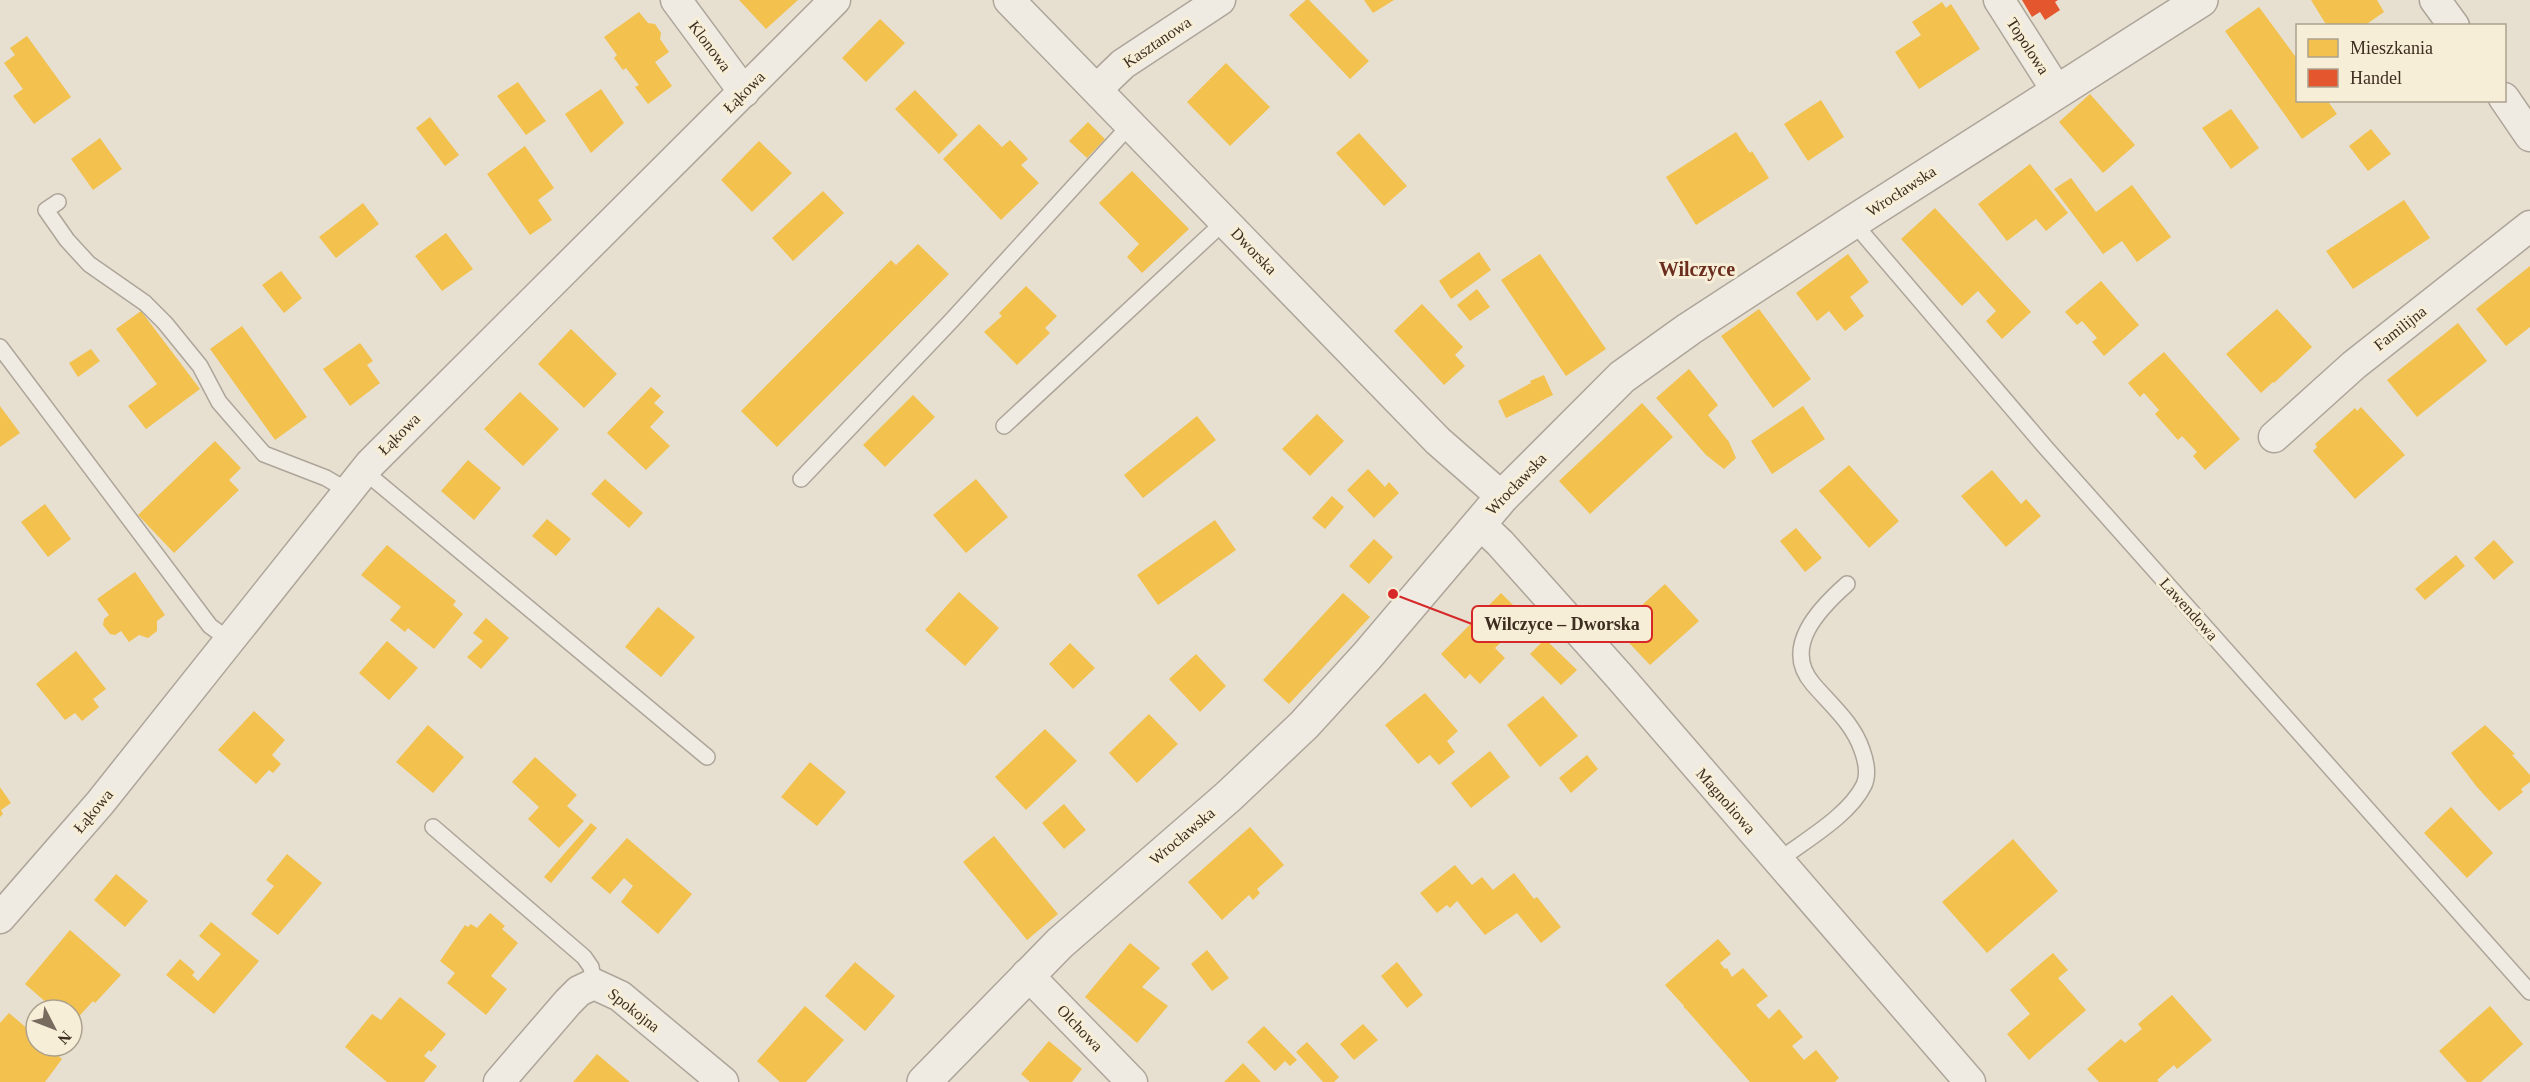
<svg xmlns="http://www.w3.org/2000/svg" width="2530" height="1082" font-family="Georgia,serif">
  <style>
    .homes { fill: #f2c14e }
    .shops { fill: #e4572e }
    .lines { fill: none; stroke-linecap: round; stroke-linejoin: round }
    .service-casing { stroke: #ada599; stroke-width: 18 }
    .minor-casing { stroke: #ada599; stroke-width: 33 }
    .tertiary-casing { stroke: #ada599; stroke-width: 36 }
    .service { stroke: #efebe3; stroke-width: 15 }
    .minor { stroke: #efebe3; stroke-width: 30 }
    .tertiary { stroke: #efebe3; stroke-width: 33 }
    .labels { text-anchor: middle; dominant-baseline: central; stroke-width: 6; stroke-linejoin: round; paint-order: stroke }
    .street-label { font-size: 16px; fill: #3d2e20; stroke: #f7eed8 }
    .quarter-label { font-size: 20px; font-weight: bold; fill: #6b2e1e; stroke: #f7eed8 }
    .leader { fill: none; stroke: #d62828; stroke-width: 2 }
    .callout-dot { fill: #d62828; stroke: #f7eed8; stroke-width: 2 }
    .callout { fill: #f7eed8; stroke: #d62828; stroke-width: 2 }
    .callout-label { font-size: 18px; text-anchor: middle; font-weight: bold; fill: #3d2e20 }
  </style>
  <rect width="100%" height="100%" fill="#e7e0d1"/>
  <g class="homes">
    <polygon points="739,0 798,0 766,29"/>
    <polygon points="1306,0 1309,0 1369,61 1350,79 1289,15"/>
    <polygon points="1364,0 1394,0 1373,13"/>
    <polygon points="2311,0 2377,0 2384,12 2364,26 2327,26"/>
    <polygon points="1942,2 1946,8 1951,4 1980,49 1919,89 1895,52 1921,35 1912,22"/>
    <polygon points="2259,7 2298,60 2298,100 2327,100 2337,114 2302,139 2225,31"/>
    <polygon points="639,12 648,23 655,24 661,33 660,39 669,52 655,62 672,86 648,104 635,87 639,85 626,68 623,70 614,58 617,55 604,37"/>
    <polygon points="880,19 905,43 866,82 842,58"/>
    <polygon points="27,36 71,97 34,124 13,96 23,89 4,63 15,55 10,48"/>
    <polygon points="1226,63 1270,107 1230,146 1187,102"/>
    <polygon points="518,82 546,121 526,135 497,96"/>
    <polygon points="601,89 624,123 591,153 565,114"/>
    <polygon points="915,90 958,135 939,154 895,109"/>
    <polygon points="2090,94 2135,145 2103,173 2059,122"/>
    <polygon points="1821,100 1844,137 1808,161 1784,124"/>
    <polygon points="2231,109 2259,148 2231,169 2202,128"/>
    <polygon points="430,117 459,155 445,166 416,128"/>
    <polygon points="1088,122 1105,139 1087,158 1069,141"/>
    <polygon points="979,124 1002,147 1010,140 1028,159 1021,165 1039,183 1001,220 943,159"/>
    <polygon points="2371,129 2391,154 2368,171 2349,146"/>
    <polygon points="1736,132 1750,153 1752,151 1769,178 1696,225 1666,177"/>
    <polygon points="1359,133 1407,186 1384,206 1336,153"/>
    <polygon points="100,138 122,169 93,190 71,159"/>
    <polygon points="759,141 792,173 752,212 721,180"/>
    <polygon points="525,146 554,188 538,200 552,220 530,235 487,174"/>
    <polygon points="2030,164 2068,213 2046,231 2036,219 2007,241 1978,204"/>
    <polygon points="1132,171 1189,229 1142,273 1127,257 1139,244 1099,203"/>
    <polygon points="2071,178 2096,212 2132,185 2171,237 2137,262 2122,241 2103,254 2054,189"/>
    <polygon points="823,191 844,213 793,261 772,238"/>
    <polygon points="2404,200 2430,238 2353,289 2326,251"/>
    <polygon points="363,203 379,224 336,258 319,237"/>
    <polygon points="1935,208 2031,312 2002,339 1986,321 1996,311 1978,291 1962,306 1901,239"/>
    <polygon points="446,233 473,269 442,291 415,256"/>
    <polygon points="918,244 949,274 777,447 741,411 891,260 896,265"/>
    <polygon points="1479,252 1491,270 1451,299 1439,281"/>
    <polygon points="1540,254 1606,349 1566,376 1501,280"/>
    <polygon points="1848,254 1869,282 1850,297 1864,316 1845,331 1829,311 1817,321 1796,293"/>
    <polygon points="2530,266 2530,327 2506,346 2476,309"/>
    <polygon points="281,271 302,298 284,313 262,285"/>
    <polygon points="2101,281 2139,325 2104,356 2092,342 2097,338 2082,321 2077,325 2065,312"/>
    <polygon points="1026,286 1057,316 1045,328 1050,333 1017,365 984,332 1002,316 999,313"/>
    <polygon points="1477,289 1490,307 1470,321 1457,305"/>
    <polygon points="1422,304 1463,347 1455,355 1465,366 1444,385 1394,331"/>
    <polygon points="1759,309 1811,379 1773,408 1721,336"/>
    <polygon points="2277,309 2312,347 2274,383 2273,382 2261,393 2226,354"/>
    <polygon points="141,311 200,389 146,429 128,406 157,384 116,329"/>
    <polygon points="2458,323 2487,361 2417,417 2387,380"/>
    <polygon points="242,326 307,417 275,440 210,349"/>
    <polygon points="571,329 617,374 584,408 538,364"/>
    <polygon points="360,343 373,361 367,365 380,383 350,406 323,369"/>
    <polygon points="91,349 100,361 78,377 69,363"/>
    <polygon points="2164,352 2240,439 2205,470 2193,456 2197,452 2182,436 2178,440 2155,414 2159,410 2144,393 2140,397 2128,383"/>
    <polygon points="1689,369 1718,405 1708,415 1729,442 1736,458 1724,469 1706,455 1656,398"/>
    <polygon points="1544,375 1553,395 1506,418 1498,401 1531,383 1530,381"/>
    <polygon points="651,387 661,396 654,403 664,412 650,427 670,446 646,470 607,433"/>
    <polygon points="520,392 559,429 523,466 484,429"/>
    <polygon points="913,395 935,417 885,467 863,445"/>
    <polygon points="1642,403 1673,437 1590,514 1559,481"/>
    <polygon points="0,406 20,433 0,447"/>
    <polygon points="1803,406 1825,439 1772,474 1751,441"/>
    <polygon points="2361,407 2405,455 2355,499 2313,451 2317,447 2315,444 2355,408 2357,411"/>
    <polygon points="1317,414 1344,441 1310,476 1282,449"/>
    <polygon points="1197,416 1216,440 1143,498 1124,475"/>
    <polygon points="215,441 241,468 229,480 239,490 174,553 138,515"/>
    <polygon points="468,460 501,488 474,520 441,491"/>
    <polygon points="1849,465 1899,521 1869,548 1819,491"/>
    <polygon points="1368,469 1385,487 1389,482 1399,493 1374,518 1347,490"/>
    <polygon points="1992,470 2021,504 2026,499 2041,516 2006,547 1961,496"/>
    <polygon points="605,479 643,513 629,528 591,494"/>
    <polygon points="976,479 1008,517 966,553 933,515"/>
    <polygon points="1332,496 1344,507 1325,529 1312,518"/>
    <polygon points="45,504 71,539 48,557 21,522"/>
    <polygon points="547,519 571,539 556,556 532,536"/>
    <polygon points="1215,520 1236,550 1158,605 1137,575"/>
    <polygon points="1796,528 1822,558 1805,572 1780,541"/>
    <polygon points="1374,539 1393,557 1369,584 1349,566"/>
    <polygon points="2494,540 2514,562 2494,580 2474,558"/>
    <polygon points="387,545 456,601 453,605 463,614 434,649 408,628 405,632 390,620 401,607 361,575"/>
    <polygon points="2456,555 2465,566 2425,600 2415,589"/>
    <polygon points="135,572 165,615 157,621 157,631 148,638 139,635 129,642 121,631 115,635 110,634 103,625 104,619 109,615 97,599"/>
    <polygon points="1665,584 1699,621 1650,665 1616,629"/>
    <polygon points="959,592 999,628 965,666 925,630"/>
    <polygon points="1343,593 1370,617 1289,704 1263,680"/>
    <polygon points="1501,593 1526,618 1495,648 1505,658 1480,684 1470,674 1465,679 1441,654"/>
    <polygon points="658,607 695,637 661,677 625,647"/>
    <polygon points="486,618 509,638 481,669 467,657 483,641 473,633"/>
    <polygon points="1545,639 1577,670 1561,685 1530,654"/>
    <polygon points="387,641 418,668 389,700 359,673"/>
    <polygon points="1070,643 1095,668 1073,689 1049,664"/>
    <polygon points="76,651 106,689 93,699 99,707 82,721 75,713 65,720 36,684"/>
    <polygon points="1196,654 1226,686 1200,712 1169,679"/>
    <polygon points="1425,693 1458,731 1447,741 1455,752 1439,765 1430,755 1418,764 1385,725"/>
    <polygon points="1543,696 1578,736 1540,767 1507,725"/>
    <polygon points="254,711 285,740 272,755 281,764 273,773 269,770 256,784 218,750"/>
    <polygon points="1149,714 1178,744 1137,783 1109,753"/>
    <polygon points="428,725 464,757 433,793 396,762"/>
    <polygon points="2485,725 2515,754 2512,755 2530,775 2530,782 2521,789 2523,792 2499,811 2477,787 2451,753"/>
    <polygon points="1045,729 1077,761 1026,810 995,777"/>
    <polygon points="1490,751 1510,777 1471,808 1451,783"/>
    <polygon points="1587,755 1598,769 1571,793 1559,778"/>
    <polygon points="535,757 577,795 567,806 584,821 559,848 528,819 539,807 512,782"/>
    <polygon points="810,762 846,792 817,826 781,797"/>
    <polygon points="0,787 11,803 1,810 3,814 0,817"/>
    <polygon points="1064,804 1086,830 1064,849 1042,823"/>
    <polygon points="2451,807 2493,853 2467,878 2424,833"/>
    <polygon points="591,823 597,828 551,883 544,877"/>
    <polygon points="1250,827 1284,865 1257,889 1260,893 1253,900 1249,895 1222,920 1188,882"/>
    <polygon points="994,836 1058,914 1027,940 963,862"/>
    <polygon points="627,838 692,894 658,934 621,902 633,886 624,878 610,894 591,878"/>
    <polygon points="2013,839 2058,891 1987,953 1942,902"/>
    <polygon points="287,854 322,883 278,935 251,914 274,886 266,880"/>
    <polygon points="1455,865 1472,885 1482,877 1493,890 1514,873 1534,899 1537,897 1561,927 1541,943 1517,913 1485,935 1457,901 1450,908 1447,905 1437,913 1420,893"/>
    <polygon points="116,874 148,901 125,927 94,900"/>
    <polygon points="490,913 505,926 502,929 518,943 491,976 507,989 486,1015 447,983 455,973 440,961 465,925 468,927 471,924 477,928"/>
    <polygon points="211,922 259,961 214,1014 166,975 180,959 195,972 192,975 198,981 221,954 199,936"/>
    <polygon points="70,930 121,975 95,1003 93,1001 72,1024 72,1010 55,1010 25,984"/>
    <polygon points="1718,939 1731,954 1720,963 1725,969 1727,968 1732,977 1743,968 1768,996 1756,1005 1769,1019 1779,1009 1803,1037 1792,1046 1804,1060 1816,1050 1839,1078 1835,1082 1750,1082 1685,1008 1684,1009 1684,1006 1665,985"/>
    <polygon points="1130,943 1160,968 1142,987 1168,1006 1137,1043 1085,997"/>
    <polygon points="1207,950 1229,978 1212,991 1191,964"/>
    <polygon points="2053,953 2068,970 2058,978 2086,1010 2029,1060 2007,1034 2030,1014 2010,990"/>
    <polygon points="855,962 895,996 865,1031 825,996"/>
    <polygon points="1397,962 1423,995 1407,1008 1381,976"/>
    <polygon points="2172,995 2212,1040 2177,1069 2174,1065 2157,1080 2159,1082 2099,1082 2087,1069 2121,1039 2125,1043 2142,1029 2138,1024"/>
    <polygon points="400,997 446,1034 431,1052 429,1050 424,1056 437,1066 424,1082 387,1082 345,1047 372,1014 381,1020"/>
    <polygon points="805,1006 844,1040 806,1082 780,1082 757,1061"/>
    <polygon points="2490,1006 2523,1044 2481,1082 2467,1082 2439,1051"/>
    <polygon points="9,1013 36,1036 36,1046 47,1046 62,1059 45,1082 0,1082 0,1023"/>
    <polygon points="1363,1024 1378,1040 1354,1060 1340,1044"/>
    <polygon points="1264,1026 1297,1060 1290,1066 1285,1061 1275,1071 1247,1042"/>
    <polygon points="1049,1041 1082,1069 1072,1082 1030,1082 1021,1074"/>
    <polygon points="1307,1042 1339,1077 1334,1082 1323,1082 1296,1052"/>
    <polygon points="597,1054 630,1082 573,1082"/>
    <polygon points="1243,1063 1261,1082 1224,1082"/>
  </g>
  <polygon class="shops" points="2022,0 2058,0 2055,2 2060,10 2045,20 2040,12 2032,17"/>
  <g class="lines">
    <defs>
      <g id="service">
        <polyline points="58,202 46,210 67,240 89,264 145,303 165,323 200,366 219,402 264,454 326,478 348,491"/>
        <polyline points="1853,222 2046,448 2530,992"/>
        <polyline points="0,347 210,626 229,640"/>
        <polyline points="1004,426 1225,221"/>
        <polyline points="364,471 707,757"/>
        <polyline points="801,479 952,320 1131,124"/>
        <polyline points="433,827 584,957 591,967 594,984"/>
        <path d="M1778,861C1804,841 1849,816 1864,785C1869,774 1866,761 1862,750C1853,723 1831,705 1813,684C1781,647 1820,608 1847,584"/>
      </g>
      <g id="minor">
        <polyline points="676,0 744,92"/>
        <polyline points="1009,0 1438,441 1502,497"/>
        <polyline points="1999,0 2057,91"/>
        <polyline points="2435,0 2454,26"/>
        <polyline points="1097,89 1123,64 1220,0"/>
        <polyline points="2504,98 2530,136"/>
        <polyline points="2274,437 2354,365 2530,226"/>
        <polyline points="1479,523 1500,543 1619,676 1970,1082"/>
        <polyline points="0,918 100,803 370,464 835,0"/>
        <polyline points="1027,974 1132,1082"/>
        <polyline points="499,1082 568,1002 579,991 594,984 620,996 723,1082"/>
      </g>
      <polyline id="tertiary" points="924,1082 1060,943 1229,796 1304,725 1367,656 1502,497 1622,377 1689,329 1853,222 2201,0"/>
    </defs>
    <use href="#service" class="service-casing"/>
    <use href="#minor" class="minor-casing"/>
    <use href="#tertiary" class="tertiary-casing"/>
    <use href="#service" class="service"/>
    <use href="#minor" class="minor"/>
    <use href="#tertiary" class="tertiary"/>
  </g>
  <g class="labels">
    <g class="street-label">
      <text transform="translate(1157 42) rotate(-34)">Kasztanowa</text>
      <text transform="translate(710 46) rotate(53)">Klonowa</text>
      <text transform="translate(2028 46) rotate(57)">Topolowa</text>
      <text transform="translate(744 92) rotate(-45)">Łąkowa</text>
      <text transform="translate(1901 191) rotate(-33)">Wrocławska</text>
      <text transform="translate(1254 251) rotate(46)">Dworska</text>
      <text transform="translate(2400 328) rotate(-38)">Familijna</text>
      <text transform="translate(399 434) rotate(-45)">Łąkowa</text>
      <text transform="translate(1516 484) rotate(-46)">Wrocławska</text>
      <text transform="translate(2189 609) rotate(48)">Lawendowa</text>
      <text transform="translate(1726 801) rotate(49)">Magnoliowa</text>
      <text transform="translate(93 811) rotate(-50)">Łąkowa</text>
      <text transform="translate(1182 836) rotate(-40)">Wrocławska</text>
      <text transform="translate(634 1010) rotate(38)">Spokojna</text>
      <text transform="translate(1080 1028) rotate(46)">Olchowa</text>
    </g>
    <g class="quarter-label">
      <text x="1697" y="269">Wilczyce</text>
    </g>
  </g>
  <path class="leader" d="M1393 594L1472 624"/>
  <circle class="callout-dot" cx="1393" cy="594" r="6"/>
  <rect class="callout" x="1472" y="606" width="180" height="36" rx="6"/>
  <g class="callout-label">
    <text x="1562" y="630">Wilczyce – Dworska</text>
  </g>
  <rect x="2296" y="24" width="210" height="78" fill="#f7eed8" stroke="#ada18e" stroke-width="1.5"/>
  <rect x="2308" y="39" width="30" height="18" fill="#f2c14e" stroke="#ada18e" stroke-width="1.5"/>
  <text x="2350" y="54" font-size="18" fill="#3d2e20">Mieszkania</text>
  <rect x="2308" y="69" width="30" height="18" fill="#e4572e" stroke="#ada18e" stroke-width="1.5"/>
  <text x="2350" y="84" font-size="18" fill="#3d2e20">Handel</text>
  <g transform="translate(54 1028) rotate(132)"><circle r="28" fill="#f7eed8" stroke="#ada18e" stroke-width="1.5"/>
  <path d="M0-4.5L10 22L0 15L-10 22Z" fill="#786c5e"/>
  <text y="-9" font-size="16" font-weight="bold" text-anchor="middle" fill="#3d2e20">N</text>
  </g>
</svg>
